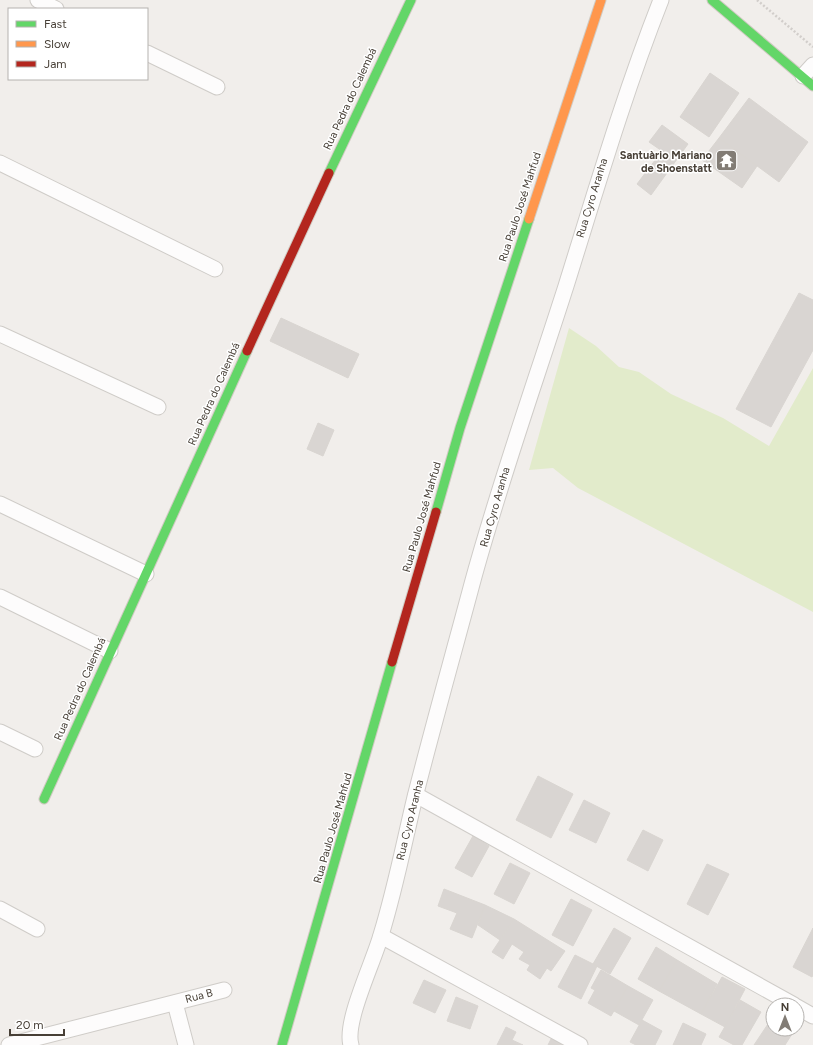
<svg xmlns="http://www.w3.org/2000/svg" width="813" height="1045" font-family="Figtree,sans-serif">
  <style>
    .green { fill: #e2ebcb }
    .building { fill: #d9d5d2; stroke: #d9d5d1 }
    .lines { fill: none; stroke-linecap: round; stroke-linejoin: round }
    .street-casing { stroke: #cfccc8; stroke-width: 17 }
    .fast-casing { stroke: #d0cac2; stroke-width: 11 }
    .slow-casing { stroke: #d0cac2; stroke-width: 11 }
    .jam-casing { stroke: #d0cac2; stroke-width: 11 }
    .path { stroke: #d2cecb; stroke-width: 2.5; stroke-dasharray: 2 2; stroke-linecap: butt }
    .street { stroke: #fdfcfc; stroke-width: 15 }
    .fast { stroke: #63d668; stroke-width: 9 }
    .slow { stroke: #ff974d; stroke-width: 9 }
    .jam { stroke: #b3261e; stroke-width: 9 }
    .labels { text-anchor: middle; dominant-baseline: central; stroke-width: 3; stroke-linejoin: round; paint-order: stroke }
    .street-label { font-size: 11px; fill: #473f36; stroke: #fff }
    .poi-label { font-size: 11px; font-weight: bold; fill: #473f36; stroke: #fff; text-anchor: end }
  </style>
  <rect width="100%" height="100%" fill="#f1eeeb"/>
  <polygon class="green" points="569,328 596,346 619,367 639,372 671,394 723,418 769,446 813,368 813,612 578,488 553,468 529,470"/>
  <g class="building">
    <polygon points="710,73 739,93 709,137 680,117"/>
    <polygon points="749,98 808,142 779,182 719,138"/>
    <polygon points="662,125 688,144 651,195 637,184 662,151 649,142"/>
    <polygon points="719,138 757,166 742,188 702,160"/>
    <polygon points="799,293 813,300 813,350 771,427 736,409"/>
    <polygon points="281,318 359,354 348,378 270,341"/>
    <polygon points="318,423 334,430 323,456 307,449"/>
    <polygon points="538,776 573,794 551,838 516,820"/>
    <polygon points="584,800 610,813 596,843 569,830"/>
    <polygon points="643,830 663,840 648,871 627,860"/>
    <polygon points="473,836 489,846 472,877 455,868"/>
    <polygon points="510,863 530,873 514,904 494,894"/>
    <polygon points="707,864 729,874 708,915 687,904"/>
    <polygon points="444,889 485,905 472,938 450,929 457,913 438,906"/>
    <polygon points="571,899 592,910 573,946 552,935"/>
    <polygon points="485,905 514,919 500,940 478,925"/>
    <polygon points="514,919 565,951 551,971 547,968 540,979 527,970 530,965 519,959 524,952 512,944 503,959 492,952"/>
    <polygon points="614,928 631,938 610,974 593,964"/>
    <polygon points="813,928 813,975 812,977 793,967"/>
    <polygon points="656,947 677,960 659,991 638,979"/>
    <polygon points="575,955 597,966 581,999 558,987"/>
    <polygon points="677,960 717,984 701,1014 659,991"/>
    <polygon points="601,970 628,986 611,1016 588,1003 595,990 591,988"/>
    <polygon points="722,977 745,989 725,1027 701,1014"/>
    <polygon points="424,980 446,990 435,1013 413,1003"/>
    <polygon points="628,986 653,1000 639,1025 614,1011"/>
    <polygon points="456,997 478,1006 470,1029 447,1021"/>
    <polygon points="740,1000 761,1012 742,1045 734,1045 719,1037"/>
    <polygon points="642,1020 662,1031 655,1045 636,1045 630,1042"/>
    <polygon points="770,1021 773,1022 773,1029 784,1029 792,1034 785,1045 754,1045"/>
    <polygon points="683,1023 706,1034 701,1045 673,1045"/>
    <polygon points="506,1027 516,1032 512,1040 523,1045 497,1045"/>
    <polygon points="553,1035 571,1045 548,1045"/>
  </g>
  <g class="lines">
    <defs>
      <g id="street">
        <polyline points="38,0 56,9"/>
        <polyline points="147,53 217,87"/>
        <polyline points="803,76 813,65"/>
        <polyline points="0,163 215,269"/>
        <polyline points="0,334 158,407"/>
        <polyline points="0,504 146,574"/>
        <polyline points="0,597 110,651"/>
        <polyline points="0,732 35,749"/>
        <polyline points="416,795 794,1005"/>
        <polyline points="0,909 37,929"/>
        <polyline points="381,936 580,1045"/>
        <polyline points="175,1003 186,1045"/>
        <polyline points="797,1007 813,1016"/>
        <polyline points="9,1045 224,990"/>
        <path d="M351,1045C344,1022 374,961 381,935C395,890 404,843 415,797C433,726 453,655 472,584C499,484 534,386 566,286C596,190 624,94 661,0"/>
      </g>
      <g id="fast">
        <polyline points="712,0 813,86"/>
        <polyline points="329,173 411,0"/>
        <polyline points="436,512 460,428 529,219"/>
        <polyline points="44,799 247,351"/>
        <polyline points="282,1045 392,662"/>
      </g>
      <polyline id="slow" points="529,219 601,0"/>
      <g id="jam">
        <polyline points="247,351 329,173"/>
        <polyline points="392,662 436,512"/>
      </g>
    </defs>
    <use href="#street" class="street-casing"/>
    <use href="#fast" class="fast-casing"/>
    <use href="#slow" class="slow-casing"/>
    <use href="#jam" class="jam-casing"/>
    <polyline class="path" points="757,0 813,47"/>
    <use href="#street" class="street"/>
    <use href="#fast" class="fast"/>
    <use href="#slow" class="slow"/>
    <use href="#jam" class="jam"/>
  </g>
  <defs>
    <symbol id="temple-square" viewBox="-11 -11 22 22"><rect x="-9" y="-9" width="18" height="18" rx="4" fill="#827c75" stroke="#fff"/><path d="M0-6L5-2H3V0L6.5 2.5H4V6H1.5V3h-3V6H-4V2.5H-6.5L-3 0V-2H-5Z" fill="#fff"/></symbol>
  </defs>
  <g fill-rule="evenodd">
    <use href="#temple-square" x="714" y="148" width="25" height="25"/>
  </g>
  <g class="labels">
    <g class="street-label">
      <text transform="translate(350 99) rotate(-65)">Rua Pedra do Calembá</text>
      <text transform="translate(592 198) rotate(-73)">Rua Cyro Aranha</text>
      <text transform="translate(520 207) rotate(-72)">Rua Paulo José Mahfud</text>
      <text transform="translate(214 394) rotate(-66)">Rua Pedra do Calembá</text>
      <text transform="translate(495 507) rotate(-74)">Rua Cyro Aranha</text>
      <text transform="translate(422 517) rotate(-74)">Rua Paulo José Mahfud</text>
      <text transform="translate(80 689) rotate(-66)">Rua Pedra do Calembá</text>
      <text transform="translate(410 820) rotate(-76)">Rua Cyro Aranha</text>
      <text transform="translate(333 828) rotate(-74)">Rua Paulo José Mahfud</text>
      <text transform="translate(199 996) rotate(-15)">Rua B</text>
    </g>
    <g class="poi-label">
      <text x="712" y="155">Santuàrio Mariano<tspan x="712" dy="13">de Shoenstatt</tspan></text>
    </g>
  </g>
  <rect x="8" y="8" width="140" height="72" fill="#ffffff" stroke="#b5b2af"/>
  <rect x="16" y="21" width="20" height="6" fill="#63d668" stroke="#b5b2af"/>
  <text x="44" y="28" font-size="12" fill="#473f36">Fast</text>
  <rect x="16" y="41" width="20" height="6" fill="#ff974d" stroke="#b5b2af"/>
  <text x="44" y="48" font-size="12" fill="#473f36">Slow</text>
  <rect x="16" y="61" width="20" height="6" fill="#b3261e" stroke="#b5b2af"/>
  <text x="44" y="68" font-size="12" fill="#473f36">Jam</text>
  <g transform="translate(785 1017)"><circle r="19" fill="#ffffff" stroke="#b5b2af"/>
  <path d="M0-3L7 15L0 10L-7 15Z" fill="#827c75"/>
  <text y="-6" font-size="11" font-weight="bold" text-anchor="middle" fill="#473f36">N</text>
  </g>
  <path d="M10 1029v6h54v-6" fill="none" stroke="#473f36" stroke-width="2"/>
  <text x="16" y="1029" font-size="12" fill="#473f36" stroke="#ffffff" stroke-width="3" paint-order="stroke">20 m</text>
</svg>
